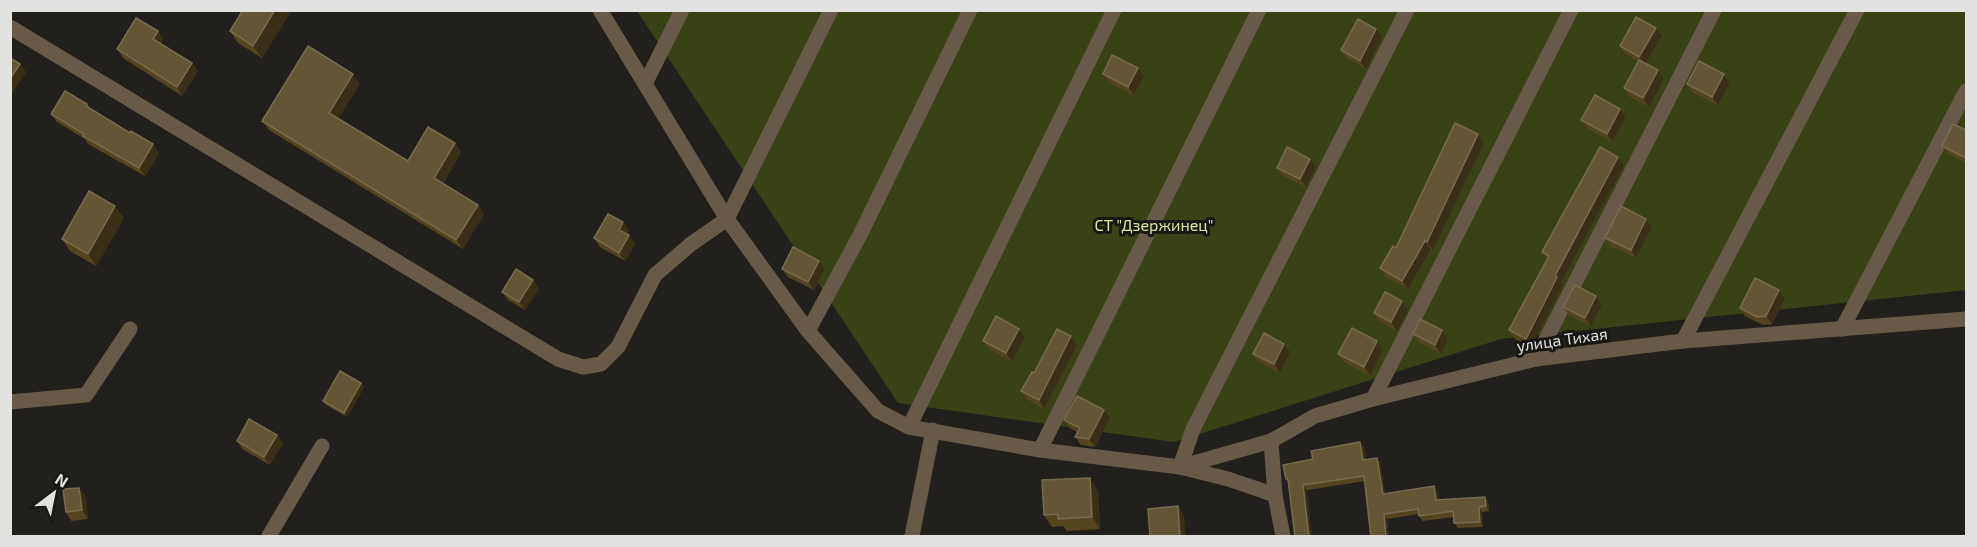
<svg xmlns="http://www.w3.org/2000/svg" width="1977" height="547" font-family="'Exo 2',sans-serif">
  <style>
    .green { fill: #384215 }
    .lines { fill: none; stroke-linecap: round; stroke-linejoin: round }
    .minor { stroke: #685a48; stroke-width: 15 }
    .wall { fill: #54451f }
    .shaded-wall { fill: #392f16 }
    .building { fill: #635634; stroke: #776c4f; stroke-width: 1.5 }
    .labels { text-anchor: middle; dominant-baseline: central; stroke-width: 6; stroke-linejoin: round; paint-order: stroke }
    .park-label { font-size: 16px; fill: #d6ea9a; stroke: #181714 }
    .street-label { font-size: 16px; fill: #e2e2e0; stroke: #181714 }
  </style>
  <rect width="100%" height="100%" fill="#21201d"/>
  <polygon class="green" points="637,11 1966,11 1966,290 1501,339 1174,442 898,403"/>
  <g class="lines">
    <g class="minor">
      <polyline points="600,10 727,219 808,331 878,411 909,427 1040,450 1180,467 1228,479 1275,495"/>
      <polyline points="10,27 558,359 583,367 601,364 618,347 655,275 691,244 727,219 831,10"/>
      <polyline points="645,84 682,10"/>
      <polyline points="1842,329 1966,91"/>
      <polyline points="808,331 860,235 970,10"/>
      <polyline points="1683,341 1857,10"/>
      <polyline points="1536,359 1714,10"/>
      <polyline points="1373,399 1571,10"/>
      <polyline points="10,402 86,395 130,329"/>
      <polyline points="909,427 1114,10"/>
      <polyline points="1271,441 1180,467 1193,429 1407,10"/>
      <polyline points="1040,450 1259,10"/>
      <polyline points="269,536 322,446"/>
      <polyline points="912,536 933,430"/>
      <polyline points="1283,536 1275,495 1271,441 1315,416 1373,399 1536,359 1683,341 1966,319"/>
    </g>
  </g>
  <g class="wall">
    <polygon points="243,10 291,11 262,58 238,43 230,31"/>
    <polygon points="158,31 163,39 161,44 192,63 198,71 182,96 123,58 117,49"/>
    <polygon points="1662,36 1646,64 1664,79 1649,107 1630,97 1624,88 1638,61 1625,54 1620,46"/>
    <polygon points="1382,37 1366,69 1346,58 1341,50"/>
    <polygon points="1103,74 1144,76 1134,95 1109,83"/>
    <polygon points="1724,74 1730,83 1718,105 1692,92 1687,84"/>
    <polygon points="360,84 338,118 408,161 455,143 461,152 443,183 484,214 463,249 269,130 262,121"/>
    <polygon points="87,104 91,109 159,153 145,176 88,144 85,139 57,122 51,114"/>
    <polygon points="1620,109 1626,117 1612,142 1587,128 1581,120"/>
    <polygon points="1966,130 1966,163 1948,154 1942,146"/>
    <polygon points="1484,143 1433,250 1431,249 1408,289 1386,277 1380,268 1396,248"/>
    <polygon points="1310,159 1316,167 1306,187 1283,176 1277,168"/>
    <polygon points="1624,165 1561,283 1563,285 1531,347 1515,339 1509,330 1547,260 1542,252"/>
    <polygon points="124,218 96,266 70,251 62,239"/>
    <polygon points="1652,227 1636,258 1611,246 1605,238"/>
    <polygon points="629,230 627,234 635,244 625,261 600,247 594,238"/>
    <polygon points="782,269 825,269 814,290 788,277"/>
    <polygon points="539,288 525,310 508,300 502,292"/>
    <polygon points="1779,290 1785,299 1772,324 1763,325 1745,316 1740,308"/>
    <polygon points="1596,296 1602,304 1591,326 1569,315 1563,307"/>
    <polygon points="1402,301 1408,310 1397,331 1379,321 1374,313"/>
    <polygon points="1019,329 1025,337 1012,362 989,349 983,341"/>
    <polygon points="1413,334 1448,339 1441,354 1419,342"/>
    <polygon points="1377,341 1383,349 1370,376 1344,362 1338,354"/>
    <polygon points="1077,345 1044,409 1027,399 1021,391 1034,373"/>
    <polygon points="1290,352 1280,373 1259,362 1253,354"/>
    <polygon points="361,383 364,387 347,417 326,405 323,401"/>
    <polygon points="1110,418 1095,447 1081,445 1075,437 1077,432 1070,428 1064,420"/>
    <polygon points="277,435 283,443 270,465 242,449 237,441"/>
    <polygon points="1364,447 1366,459 1377,458 1380,463 1385,493 1438,491 1439,500 1485,497 1488,502 1489,511 1482,512 1483,527 1458,528 1454,523 1454,517 1422,521 1419,514 1387,519 1389,537 1371,537 1365,481 1307,490 1288,482 1286,479 1313,459"/>
    <polygon points="1098,490 1100,529 1067,531 1063,526 1052,527 1044,515"/>
    <polygon points="85,496 88,519 71,521 66,512"/>
  </g>
  <g class="shaded-wall">
    <polygon points="275,10 291,11 262,58 253,46"/>
    <polygon points="1656,28 1662,36 1645,65 1639,57"/>
    <polygon points="1376,29 1382,37 1366,69 1360,61"/>
    <polygon points="158,31 163,39 159,47 153,39"/>
    <polygon points="192,63 198,71 182,96 177,87"/>
    <polygon points="20,64 26,72 10,97 10,79"/>
    <polygon points="1138,68 1144,76 1134,95 1128,87"/>
    <polygon points="1658,70 1664,79 1649,107 1643,98"/>
    <polygon points="353,74 360,84 336,122 329,113"/>
    <polygon points="1724,74 1730,83 1718,105 1712,97"/>
    <polygon points="1620,109 1626,117 1612,142 1607,134"/>
    <polygon points="1478,134 1484,143 1433,250 1427,242"/>
    <polygon points="455,143 461,152 440,187 434,178"/>
    <polygon points="153,144 159,153 145,176 139,168"/>
    <polygon points="1618,157 1624,165 1561,283 1563,285 1531,347 1526,339 1555,276"/>
    <polygon points="1310,159 1316,167 1306,187 1300,179"/>
    <polygon points="478,205 484,214 463,249 456,240"/>
    <polygon points="115,206 124,218 96,266 88,254"/>
    <polygon points="1646,219 1652,227 1636,258 1631,250"/>
    <polygon points="623,222 629,230 624,238 619,230"/>
    <polygon points="629,235 635,244 625,261 619,253"/>
    <polygon points="1425,241 1431,249 1408,289 1402,281"/>
    <polygon points="819,261 825,269 814,290 808,282"/>
    <polygon points="533,280 539,288 525,310 519,302"/>
    <polygon points="1779,290 1785,299 1772,324 1766,316"/>
    <polygon points="1596,296 1602,304 1591,326 1585,318"/>
    <polygon points="1402,301 1408,310 1397,331 1391,322"/>
    <polygon points="1019,329 1025,337 1012,362 1006,353"/>
    <polygon points="1442,330 1448,339 1441,354 1435,345"/>
    <polygon points="1071,336 1077,345 1044,409 1039,400"/>
    <polygon points="1377,341 1383,349 1370,376 1364,367"/>
    <polygon points="1284,344 1290,352 1280,373 1274,364"/>
    <polygon points="361,383 364,387 347,417 344,413"/>
    <polygon points="1104,410 1110,418 1095,447 1089,439"/>
    <polygon points="277,435 283,443 270,465 264,457"/>
    <polygon points="1360,442 1364,447 1367,465 1363,460"/>
    <polygon points="1377,458 1380,463 1386,499 1383,494"/>
    <polygon points="1090,478 1098,490 1100,529 1092,517"/>
    <polygon points="1303,485 1307,490 1312,537 1309,537"/>
    <polygon points="1434,486 1438,491 1440,505 1436,500"/>
    <polygon points="79,488 85,496 88,519 82,510"/>
    <polygon points="1485,497 1488,502 1489,511 1486,506"/>
    <polygon points="1178,506 1184,515 1186,537 1180,537"/>
    <polygon points="1479,507 1482,512 1483,527 1480,522"/>
    <polygon points="1384,514 1387,519 1389,537 1386,537"/>
  </g>
  <g class="building">
    <polygon points="243,10 275,10 253,46 230,31"/>
    <polygon points="1636,17 1656,28 1639,57 1620,46"/>
    <polygon points="136,18 158,31 153,39 192,63 177,87 117,49"/>
    <polygon points="1358,19 1376,29 1360,61 1341,50"/>
    <polygon points="308,46 353,74 329,113 408,161 428,127 455,143 434,178 478,205 456,240 262,121"/>
    <polygon points="1112,55 1138,68 1128,87 1103,74"/>
    <polygon points="10,58 20,64 10,79"/>
    <polygon points="1639,60 1658,70 1643,98 1624,88"/>
    <polygon points="1699,61 1724,74 1712,97 1687,84"/>
    <polygon points="65,91 87,104 86,106 130,133 131,131 153,144 139,168 83,136 84,134 51,114"/>
    <polygon points="1595,95 1620,109 1607,134 1581,120"/>
    <polygon points="1455,123 1478,134 1427,242 1425,241 1402,281 1380,268 1393,246 1396,248"/>
    <polygon points="1953,124 1966,130 1966,158 1942,146"/>
    <polygon points="1287,147 1310,159 1300,179 1277,168"/>
    <polygon points="1600,147 1618,157 1555,276 1557,277 1526,339 1509,330 1549,256 1542,252"/>
    <polygon points="89,191 115,206 88,254 62,239"/>
    <polygon points="1621,206 1646,219 1631,250 1605,238"/>
    <polygon points="608,214 623,222 619,230 629,235 619,253 594,238"/>
    <polygon points="793,247 819,261 808,282 782,269"/>
    <polygon points="516,269 533,280 519,302 502,292"/>
    <polygon points="1755,278 1779,290 1766,316 1757,317 1740,308"/>
    <polygon points="1575,285 1596,296 1585,318 1563,307"/>
    <polygon points="1385,292 1402,301 1391,322 1374,313"/>
    <polygon points="996,316 1019,329 1006,353 983,341"/>
    <polygon points="1420,319 1442,330 1435,345 1413,334"/>
    <polygon points="1352,328 1377,341 1364,367 1338,354"/>
    <polygon points="1057,329 1071,336 1039,400 1021,391 1032,372 1034,373"/>
    <polygon points="1264,333 1284,344 1274,364 1253,354"/>
    <polygon points="340,371 361,383 344,413 323,401"/>
    <polygon points="1077,396 1104,410 1089,439 1075,437 1080,428 1064,420"/>
    <polygon points="249,419 277,435 264,457 237,441"/>
    <polygon points="1360,442 1363,460 1377,458 1383,494 1434,486 1436,500 1485,497 1486,506 1479,507 1480,522 1454,523 1453,511 1419,516 1418,509 1384,514 1386,537 1371,537 1364,476 1303,485 1309,537 1295,537 1288,479 1286,479 1283,465 1313,459 1311,451"/>
    <polygon points="1090,478 1092,517 1058,519 1058,514 1044,515 1042,480"/>
    <polygon points="79,488 82,510 66,512 63,489"/>
    <polygon points="1178,506 1180,537 1150,537 1148,509"/>
  </g>
  <g class="labels">
    <g class="park-label">
      <text x="1154" y="224">СТ "Дзержинец"</text>
    </g>
    <g class="street-label">
      <text transform="translate(1562 339) rotate(-8)">улица Тихая</text>
    </g>
  </g>
  <rect width="1977" height="547" fill="none" stroke="#e2e2e0" stroke-width="24"/>
  <g transform="translate(54 493) rotate(32)" stroke="#181714" stroke-width="4.5" paint-order="stroke">
  <path d="M0-4.5L10 22L0 15L-10 22Z" fill="#e2e2e0"/>
  <text y="-9" font-size="16" font-weight="bold" text-anchor="middle" fill="#e2e2e0">N</text>
  </g>
</svg>
